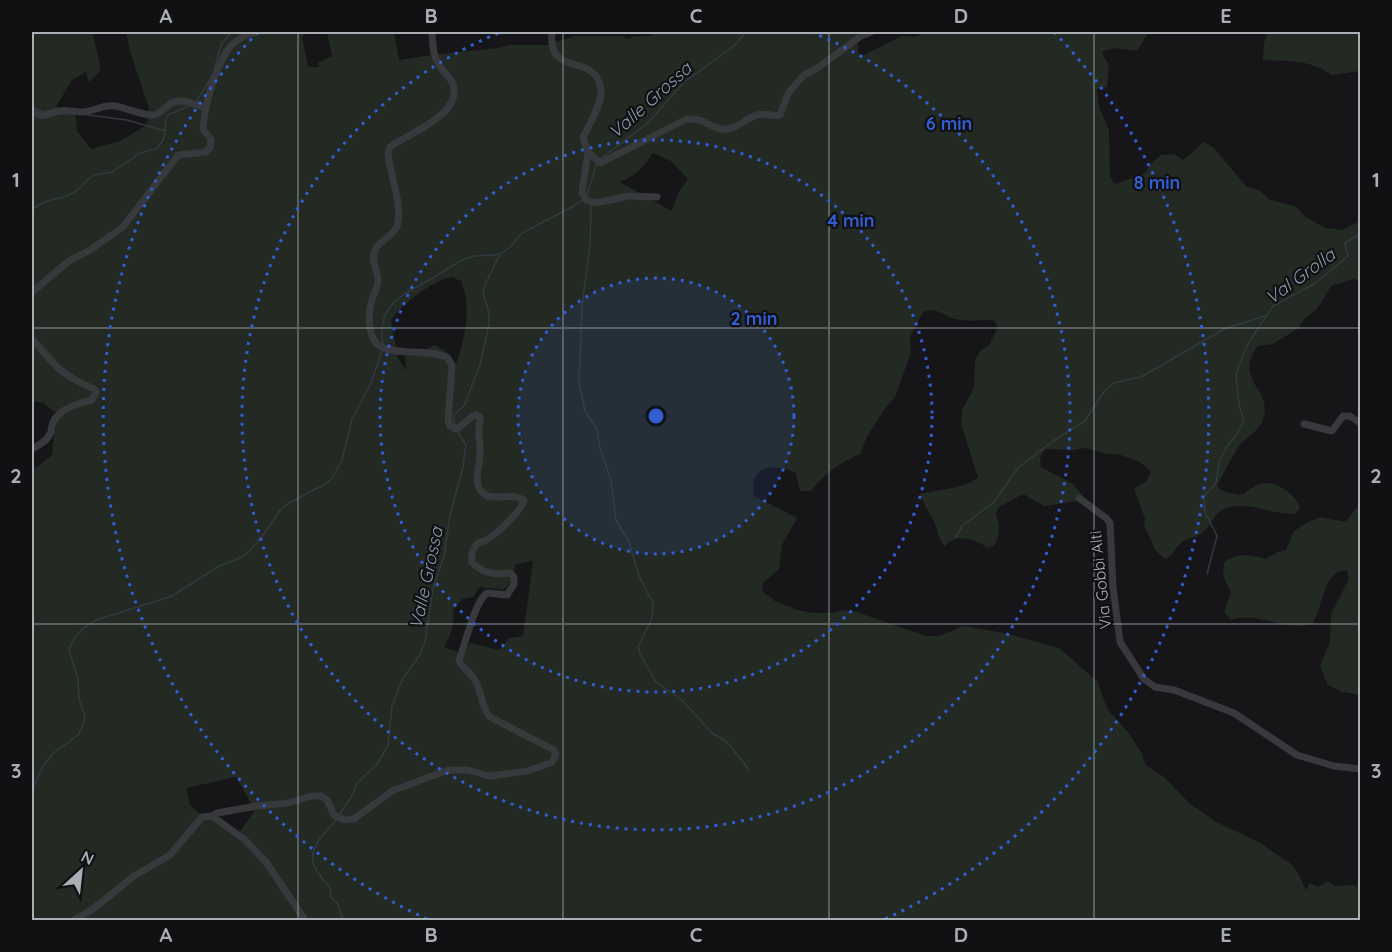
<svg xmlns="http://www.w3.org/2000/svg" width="1392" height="952" font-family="Quicksand,sans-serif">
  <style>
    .green { fill: #232923; fill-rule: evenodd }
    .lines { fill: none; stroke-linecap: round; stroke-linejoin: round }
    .stream { stroke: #313a3f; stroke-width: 1.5 }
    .street { stroke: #38393c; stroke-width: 7 }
    .grid { fill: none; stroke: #aaafb6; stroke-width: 1.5; stroke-opacity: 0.55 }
    .ring { fill: none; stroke: #325dd3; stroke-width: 3; stroke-dasharray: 3 6 }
    .labels { text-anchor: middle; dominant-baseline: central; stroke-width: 4.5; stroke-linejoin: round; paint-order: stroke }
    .street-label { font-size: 16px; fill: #aaafb6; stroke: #111113 }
    .water-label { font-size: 18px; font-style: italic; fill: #859eac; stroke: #111113 }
    .centre { fill: #325dd3; stroke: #111113; stroke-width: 3 }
    .ring-label { font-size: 18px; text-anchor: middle; font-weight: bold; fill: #325dd3; stroke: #111113; stroke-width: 4.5; stroke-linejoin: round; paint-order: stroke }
    .neatline { fill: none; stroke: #aaafb6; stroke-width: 2 }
    .grid-label { font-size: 20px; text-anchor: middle; font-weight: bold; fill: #aaafb6 }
  </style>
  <rect width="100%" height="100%" fill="#161618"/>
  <g class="green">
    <path d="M32,32H95L93,34L101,70L89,82L86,72L72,80L56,107L75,108L77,131L91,149L120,141L147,125L149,108L130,51L126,32H306L302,37L308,67H319L318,63L332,56L327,32H394L399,60L431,55L498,48L510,45H548L574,36H621L631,39L630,37L653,35V32H857L859,57L902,36L915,37L926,32H1149L1137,51L1113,48L1102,52L1109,66L1107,87L1097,89L1099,107L1109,130L1110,177L1115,184L1145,173L1152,162L1161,155L1174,154L1183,160L1204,142L1213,147L1247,187C1256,189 1263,191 1268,199L1297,207L1304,216L1325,228L1343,230L1360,221V281L1354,279L1331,286L1317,309L1304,319L1299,328L1273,344L1258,346C1233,379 1271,389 1264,416C1261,432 1246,435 1238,448C1230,460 1224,473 1217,485L1218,488L1228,493L1242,495C1249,491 1254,484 1263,483C1278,482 1296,494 1300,508L1295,514C1276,515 1258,505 1239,506C1212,506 1214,527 1199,535C1193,538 1187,538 1181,543C1174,549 1176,554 1165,559L1156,551L1144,526L1145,519L1134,488L1146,482L1151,472L1140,462L1118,454H1106L1086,448L1073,450L1046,449L1040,456L1041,467L1073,484L1086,500L1044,506L1023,494L999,507L996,514C1000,526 1000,534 995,545L988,548C975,540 957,532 945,546C939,540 939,537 937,529C933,518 925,507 920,494C935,490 969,488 978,477L961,424L962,410L974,388L975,360L980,351L989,345L998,327L994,320C982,320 968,322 955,319C941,315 940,308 924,311L912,332L910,338L911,352L895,397L883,411L867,437L860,454C841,462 823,475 811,491H800L796,473C774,462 748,465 754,496L797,518L782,545L779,569L763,583L762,591L775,601L797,610L813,613H830L844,610L857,612L926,636H940L963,626L1004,633L1059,648L1097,681L1108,710L1128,732L1141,752L1146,765L1164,777L1189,803L1216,822L1259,842L1291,864L1298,873L1306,890L1310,883L1318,887L1328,881L1334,886L1353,885L1360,888V920H32V471L52,455L56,413L43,403L32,401ZM653,153L671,161L688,179L680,190L671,211L620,182C640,173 640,170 653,153ZM452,277L461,281C472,307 465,339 456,364L447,352L435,345L426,349L408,350L405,354L406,371L398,358L391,320C401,305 434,279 452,277ZM533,561L523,636L509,638L499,650L470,643L463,654L444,647C451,635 455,625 453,610L462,599L473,597L480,587L503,590L510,583L516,564ZM236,777L253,807L254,812L238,834L208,817H203L190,805L186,788Z"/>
    <path d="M1268,32H1360V71L1331,75C1313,60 1286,61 1263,60L1264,43Z"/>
    <path d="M1356,508L1360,510V695L1343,692L1328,685L1320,666L1330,642L1331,614L1346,585L1349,578L1347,571C1325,566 1322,609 1313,623C1287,634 1258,610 1230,620L1224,611L1231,593L1223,576L1224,562C1238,553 1251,554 1266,559L1278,552L1286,550L1294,531L1308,522L1320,517L1346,522Z"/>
  </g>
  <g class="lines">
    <g class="stream">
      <polyline points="213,74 221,45 231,32"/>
      <polyline points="196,102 211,78"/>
      <polyline points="32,107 44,112"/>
      <polyline points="88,115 127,120 165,131"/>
      <polyline points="600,159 648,123 684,82 734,46 746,32"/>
      <polyline points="587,195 597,162"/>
      <polyline points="591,206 590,247 582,306 579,382 585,411 597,429 599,444 611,480 616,520 629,542 639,576 653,603 652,618 638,647 640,654 656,682 682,700 712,733 727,742 749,770"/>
      <polyline points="32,209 47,201 67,196 76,191 93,175 113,172 138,154 158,148 164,138 166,119 168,115 189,106"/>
      <path d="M383,344C375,302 409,292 438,275C448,269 460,259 471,257C480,254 489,257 498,254"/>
      <polyline points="455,425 453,416 464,406 480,365 489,324 489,313 483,293 485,285 500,254 509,248 522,233 574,206 584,199"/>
      <polyline points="956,537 963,525 993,503 1018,468 1053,441 1085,421 1105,390 1114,383 1141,377 1226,328 1265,316"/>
      <polyline points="1207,574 1217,536 1205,512 1204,496 1216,483 1219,463 1226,448 1237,434 1244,420 1239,405 1236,374 1245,350 1251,339 1273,306 1314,284 1348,256 1345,243 1360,234"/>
      <path d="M32,790L42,768L52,754L78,735L84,723L85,716L79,699L78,679L69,650C74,635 83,627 96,620L172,596L221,565L240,558L250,551L269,527L281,509L289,503L327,483L333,477L342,460L352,419L371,383L382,351"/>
      <polyline points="339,815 352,796 358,782 377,764 388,746 392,706 402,680 419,656 425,642 433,588 444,556 450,515 463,467 466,445 458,432"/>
      <path d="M336,820C323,835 302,852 319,874C322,879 327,884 331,889L330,896L338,904L343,920"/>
    </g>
    <g class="street">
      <path d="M552,32C547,80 596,50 601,90C603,101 588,127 583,138L588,152L582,192L586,200L595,203L629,196L657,197"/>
      <path d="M32,110C41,121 49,112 60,111C68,110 76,112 84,112C94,111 104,104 115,106C127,108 138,114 151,115C160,115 163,109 170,104C180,97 195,104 205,108"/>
      <path d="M588,152L600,163L687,119C705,118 710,128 723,129C735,131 746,118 757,115C765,112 772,117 780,115L789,92L804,75L816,69L861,36L871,32"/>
      <path d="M32,292L69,261L90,250L123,227L178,155L206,152L210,147L211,140L203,129C205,103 214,71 229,48C234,41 248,33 257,32"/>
      <path d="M32,339C55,365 60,375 94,389L96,392L92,400C79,403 56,410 52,425C51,428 52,431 50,434C47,441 39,445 32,449"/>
      <polyline points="1304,424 1332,431 1343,416 1350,416 1360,423"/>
      <polyline points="1079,498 1106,518 1110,523 1113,587 1120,642 1144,679 1155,687 1174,690 1234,713 1297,755 1334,766 1360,769"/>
      <polyline points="74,920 93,909 134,876 170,855 202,817 212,816"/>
      <path d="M305,920L266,862L244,839L212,816L217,813L257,806L288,803L312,796H321L327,800L334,815L345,820L354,819L392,791L448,770H468L489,776L528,771L552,762L556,754L554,750L490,717C481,707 482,692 475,680C471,672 462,669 459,660C465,645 475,601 487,593L507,595L514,584V577L510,573C492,575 486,574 472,563C471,556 472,549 477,544C479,542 483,542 486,540C497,534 519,513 524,501C513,490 490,504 481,491C473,480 480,466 480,454C481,446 478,438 479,430C479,425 481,422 480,417L477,415C469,416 464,425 456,429L450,426L448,420L452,366L448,358C427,348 397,356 380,346C368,340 368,314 371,303C373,295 377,290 378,281C378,271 370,259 375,250C380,239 396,236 398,222C402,204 390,174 388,154L390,147C408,133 466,114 452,82C448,75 441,70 438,63C432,54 433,42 432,32"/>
    </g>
  </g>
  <path class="grid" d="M298,32V920M563,32V920M829,32V920M1094,32V920M32,328H1360M32,624H1360"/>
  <circle cx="656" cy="416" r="138" fill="#325dd3" fill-opacity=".12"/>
  <g class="ring">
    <circle cx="656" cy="416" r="138"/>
    <circle cx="656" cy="416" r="276"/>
    <path d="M811 32A414 414 0 1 1 501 32"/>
    <path d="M427 919A553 553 0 0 1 258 32M1054 32A553 553 0 0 1 885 919"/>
  </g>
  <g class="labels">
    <g class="street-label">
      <text transform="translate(1100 580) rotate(-96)">Via Gobbi Alti</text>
    </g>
    <g class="water-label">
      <text transform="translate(650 100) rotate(-42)">Valle Grossa</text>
      <text transform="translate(1300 276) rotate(-36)">Val Grolla</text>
      <text transform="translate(426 578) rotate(-78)">Valle Grossa</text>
    </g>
  </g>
  <circle cx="656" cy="416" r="9" class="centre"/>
  <g class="ring-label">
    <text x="949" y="130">6 min</text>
    <text x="1157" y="189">8 min</text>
    <text x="851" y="227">4 min</text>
    <text x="754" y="325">2 min</text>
  </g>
  <rect width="1392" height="952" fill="none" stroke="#111113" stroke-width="66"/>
  <g transform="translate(81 871) rotate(27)" stroke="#111113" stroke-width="4.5" paint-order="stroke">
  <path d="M0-4.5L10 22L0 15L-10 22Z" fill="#aaafb6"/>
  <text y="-9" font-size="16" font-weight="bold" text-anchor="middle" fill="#aaafb6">N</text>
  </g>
  <rect x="33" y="33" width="1326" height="886" class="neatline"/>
  <g class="grid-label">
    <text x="166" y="23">A</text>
    <text x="431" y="23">B</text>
    <text x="696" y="23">C</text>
    <text x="961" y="23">D</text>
    <text x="1226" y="23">E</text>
    <text x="16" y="187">1</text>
    <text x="1376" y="187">1</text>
    <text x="16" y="483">2</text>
    <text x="1376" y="483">2</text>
    <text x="16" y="778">3</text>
    <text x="1376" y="778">3</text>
    <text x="166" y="942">A</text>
    <text x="431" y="942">B</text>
    <text x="696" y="942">C</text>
    <text x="961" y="942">D</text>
    <text x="1226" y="942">E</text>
  </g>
</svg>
